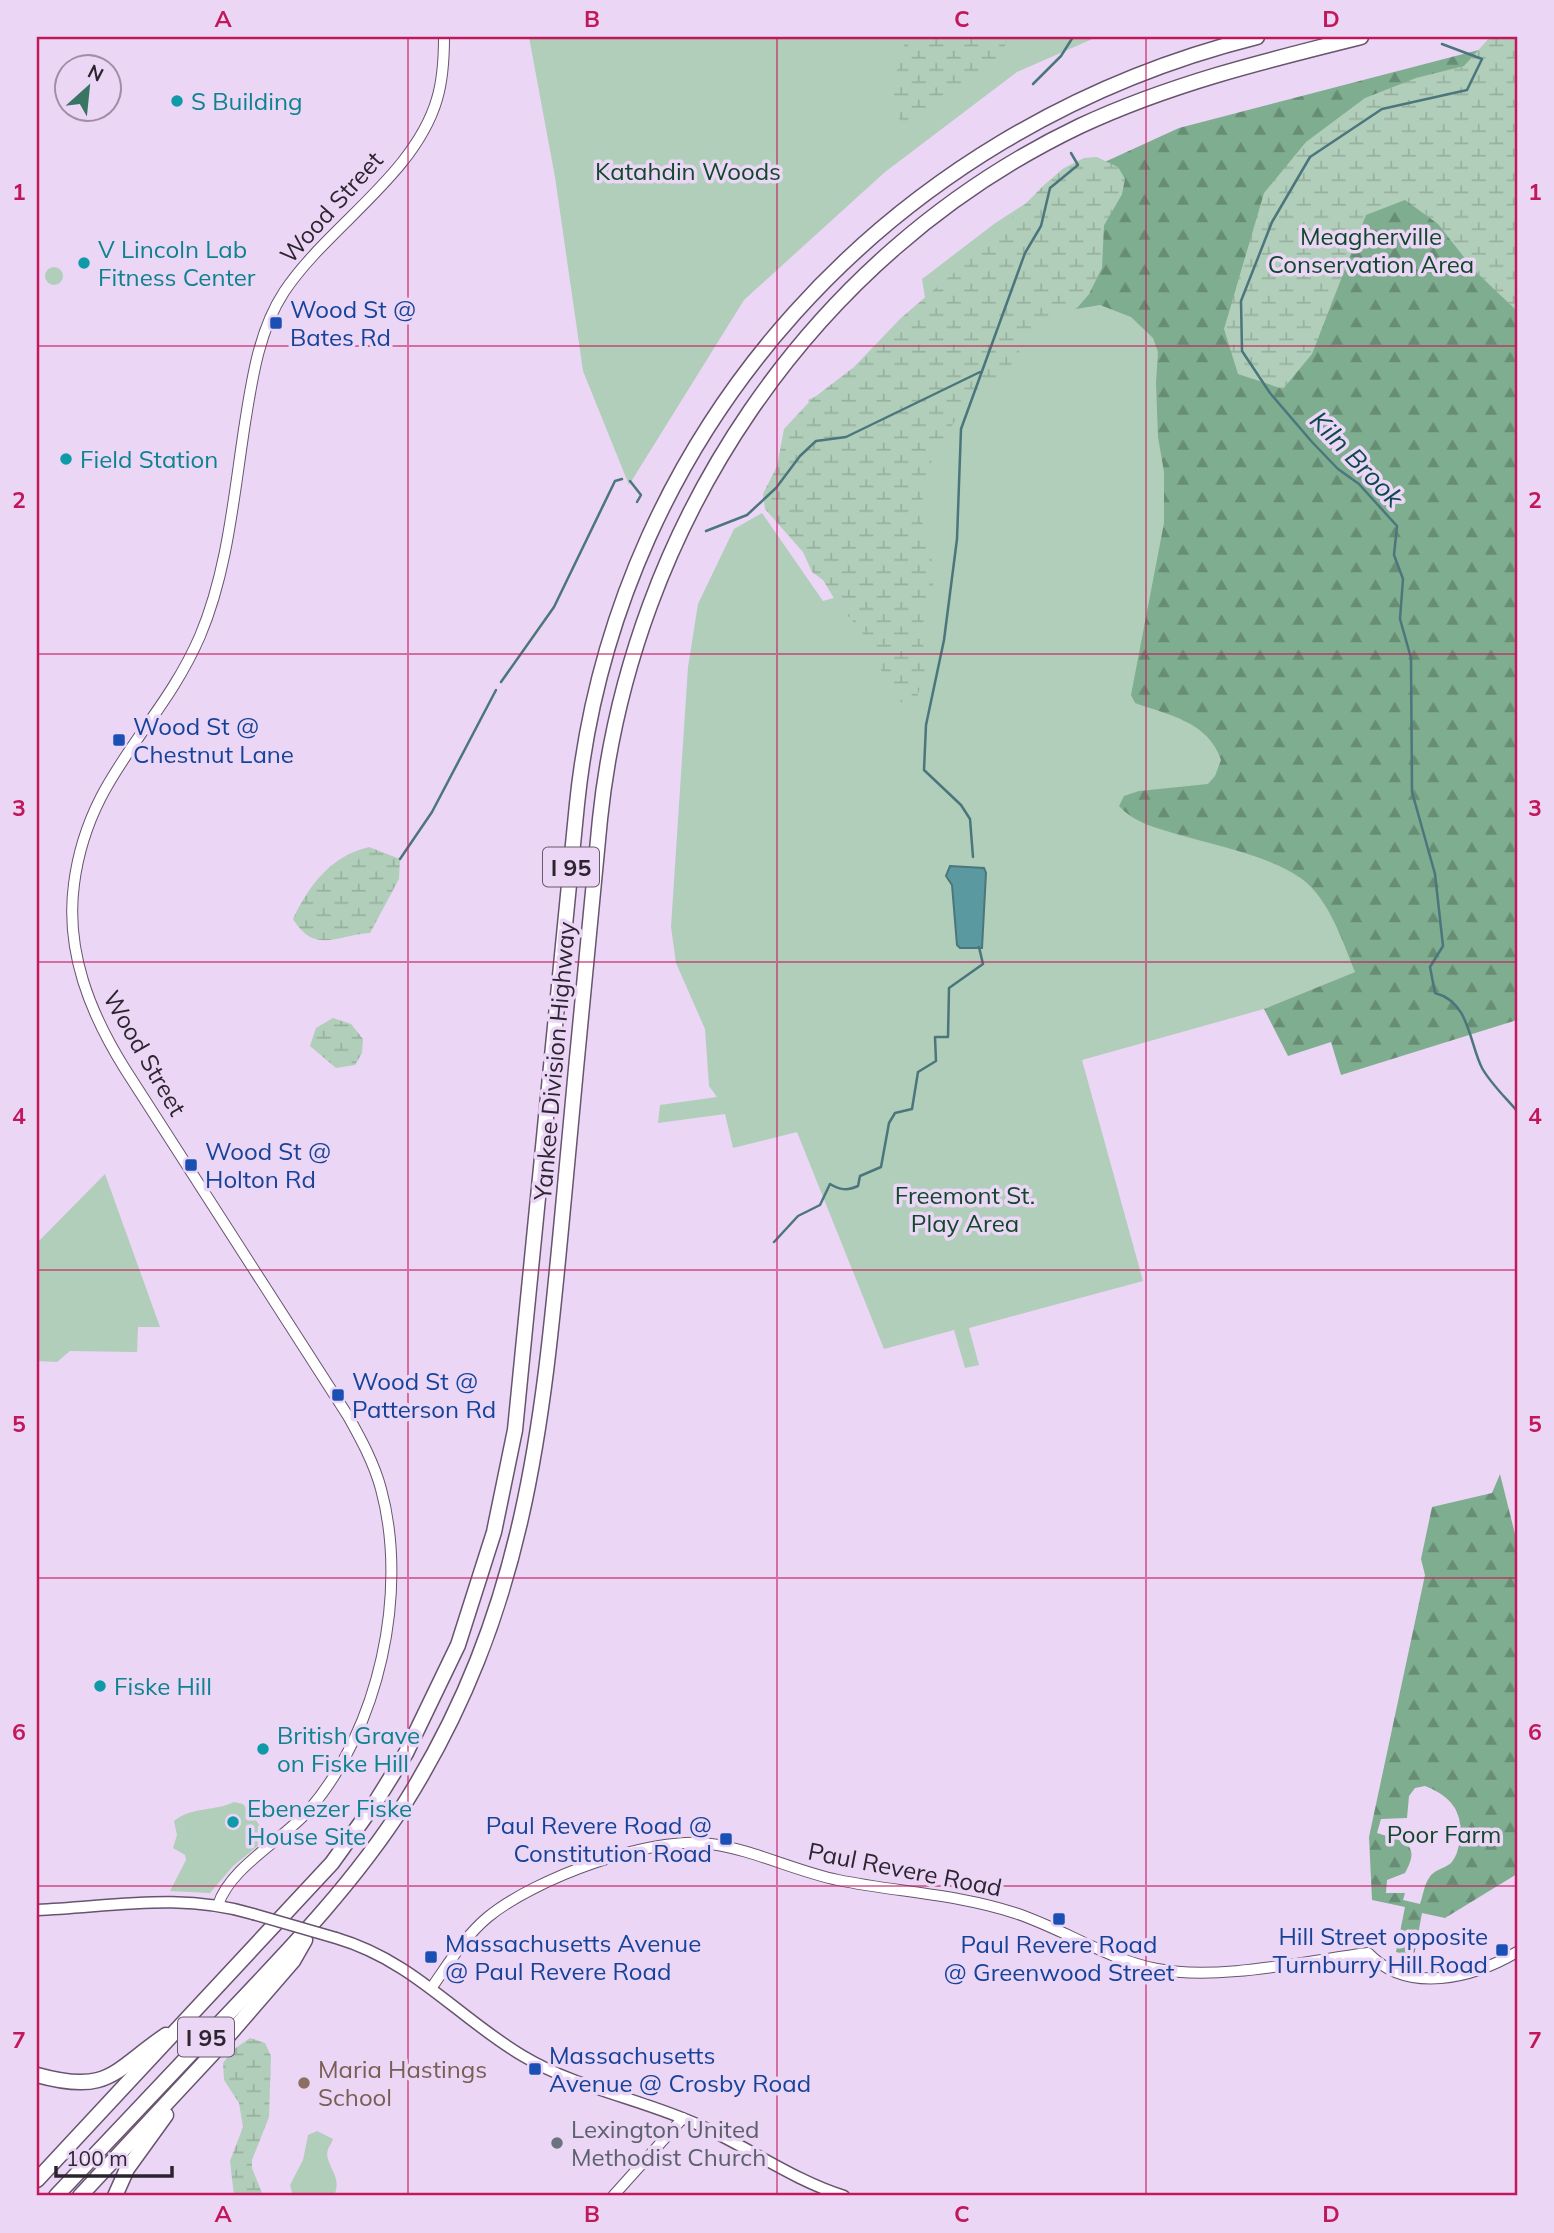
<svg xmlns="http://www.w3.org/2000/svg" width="1554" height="2233" font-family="Mulish,sans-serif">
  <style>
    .green { fill: #b0ceb9 }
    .forest { fill: url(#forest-firs); fill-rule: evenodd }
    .wetland { fill: url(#wetland-marsh) }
    .water { fill: #59999f; stroke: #4c767d; stroke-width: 2 }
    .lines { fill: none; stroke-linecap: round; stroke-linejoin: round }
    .stream { stroke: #4c767d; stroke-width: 2.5 }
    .tertiary-casing { stroke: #67546f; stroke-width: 12 }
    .secondary-casing { stroke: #67546f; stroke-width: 13 }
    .motorway-casing { stroke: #67546f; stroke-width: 17 }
    .tertiary { stroke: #fff; stroke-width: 10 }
    .secondary { stroke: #fff; stroke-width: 10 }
    .motorway { stroke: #fff; stroke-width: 14 }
    .secondary-bridge-casing { stroke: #67546f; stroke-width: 13; stroke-linecap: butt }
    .secondary-bridge { stroke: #fff; stroke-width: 10 }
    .grid { fill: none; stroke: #c2185b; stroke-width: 2; stroke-opacity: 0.55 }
    .culture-dot { fill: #0f9aa8; stroke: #ecd6f6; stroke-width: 2.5 }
    .transit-dot { fill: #1a4fb4; stroke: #ecd6f6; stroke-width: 2.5 }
    .education-dot { fill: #8d6e63; stroke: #ecd6f6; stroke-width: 2.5 }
    .worship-dot { fill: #6b7280; stroke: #ecd6f6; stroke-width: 2.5 }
    .labels { text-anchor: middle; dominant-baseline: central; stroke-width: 7; stroke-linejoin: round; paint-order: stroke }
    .shield { fill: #ecd6f6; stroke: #66596b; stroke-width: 2 }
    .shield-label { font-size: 23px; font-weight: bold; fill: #2c242f }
    .culture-label { font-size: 24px; fill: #0d838f; stroke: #ecd6f6; text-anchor: start }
    .park-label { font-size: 24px; fill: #11482b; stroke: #ecd6f6 }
    .street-label { font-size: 24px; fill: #2c242f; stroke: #ecd6f6 }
    .transit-label { font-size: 24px; fill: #164399; stroke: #ecd6f6; text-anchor: start }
    .education-label { font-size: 24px; fill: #785e54; stroke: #ecd6f6; text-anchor: start }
    .worship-label { font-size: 24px; fill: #5b616d; stroke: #ecd6f6; text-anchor: start }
    .water-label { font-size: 26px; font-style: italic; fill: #0d494e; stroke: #ecd6f6 }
    .neatline { fill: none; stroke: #c2185b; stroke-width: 2.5 }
    .grid-label { font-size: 23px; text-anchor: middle; font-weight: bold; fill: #c2185b }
  </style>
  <defs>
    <pattern id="forest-firs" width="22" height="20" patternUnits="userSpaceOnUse" patternTransform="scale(1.75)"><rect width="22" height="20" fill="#7fad8f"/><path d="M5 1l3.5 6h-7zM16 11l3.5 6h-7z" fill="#688d75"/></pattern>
    <pattern id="wetland-marsh" width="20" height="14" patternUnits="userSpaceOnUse" patternTransform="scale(1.75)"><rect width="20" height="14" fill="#b0ceb9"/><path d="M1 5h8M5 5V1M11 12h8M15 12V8" fill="none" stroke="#98b19f"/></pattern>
  </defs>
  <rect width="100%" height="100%" fill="#ecd6f6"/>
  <g class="green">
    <polygon points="529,37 1097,37 1017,72 885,172 744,300 629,485 583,371 555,177"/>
    <polygon points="1238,158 1298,511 1355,972 1264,1009 1082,1060 1143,1281 969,1328 979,1365 965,1368 954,1330 884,1349 797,1132 733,1148 725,1114 658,1123 660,1105 717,1097 709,1086 705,1029 676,963 671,927 688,667 698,604 734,529 762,513 823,601 891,582 808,400 932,342 922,279 930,273 994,224 1040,194"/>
    <circle cx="54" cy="276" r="9"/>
    <polygon points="105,1174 160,1327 138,1327 137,1352 70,1351 57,1362 37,1361 37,1243"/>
    <path d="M234,1802L243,1804L269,1837L233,1866L210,1893L170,1891L186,1860L185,1855L173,1848L177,1835L174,1821C193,1806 213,1812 234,1802Z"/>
    <path d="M317,2131L333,2139C332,2143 329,2146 328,2149C323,2164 344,2176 334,2196H293L290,2185L303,2160L308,2135Z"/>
  </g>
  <g class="forest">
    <path d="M1517,40V1020L1341,1075L1331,1042L1288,1056L1264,1009L1355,972C1343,942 1329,899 1302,879C1273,857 1215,845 1180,835C1157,828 1136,824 1119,806L1124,796L1139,791L1208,784L1215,776L1221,760C1208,721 1168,715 1135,703L1131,695L1164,523V472L1158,437L1156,383L1158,352L1153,338L1131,317L1100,305L1076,309L1089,294L1104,225L1122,194L1063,181L1179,128Z"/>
    <path d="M1500,1474L1517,1542V1874L1445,1918L1422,1913L1414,1956L1396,1952L1405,1907L1372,1900L1369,1837L1425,1575L1421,1559L1432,1507L1492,1493ZM1425,1786C1450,1796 1463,1810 1460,1838C1459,1847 1457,1856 1451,1863C1444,1869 1433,1870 1429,1878C1424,1885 1423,1896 1420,1904L1403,1900L1405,1893H1386L1387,1880L1405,1873C1423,1841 1400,1841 1377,1833L1381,1819L1407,1818L1409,1796L1415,1788Z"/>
  </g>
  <g class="wetland">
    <polygon points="903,37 1006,37 1004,53 988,69 970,83 944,94 921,114 901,125 892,89 904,45"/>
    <polygon points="1490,37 1517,37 1517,311 1474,270 1438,224 1405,200 1366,215 1312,354 1283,389 1238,374 1224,329 1264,193 1306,142 1365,98 1416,78 1464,66"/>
    <polygon points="1097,157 1118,167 1125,179 1122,194 1104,225 1102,268 1089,294 1076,309 1056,310 1035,326 1010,366 965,403 927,470 920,515 931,551 934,577 931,603 922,625 925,669 917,698 902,703 888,687 873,650 859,628 838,605 823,580 812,572 803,552 765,509 763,494 777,466 784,429 811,400 854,367 901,318 978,252 1044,185 1064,168 1084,158"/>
    <path d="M369,847L400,859L399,879L370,933C337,935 315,955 293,919C309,885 331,856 369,847Z"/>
    <polygon points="333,1018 351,1024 363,1039 362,1053 355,1065 336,1068 310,1046 316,1028"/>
    <polygon points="250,2038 265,2043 271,2056 269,2117 252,2160 252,2168 262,2193 261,2196 234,2196 230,2161 243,2127 239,2103 224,2080 223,2063 234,2049"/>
  </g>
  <polygon class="water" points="950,866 984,868 986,873 982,948 960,948 957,945 952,885 946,876"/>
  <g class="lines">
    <g class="stream">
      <path d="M1442,44L1482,59L1467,90L1382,109L1310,157L1272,222L1241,301L1242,351L1270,393L1312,442L1338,469L1359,484L1397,526L1394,555L1403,579L1400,619L1411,658L1412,792L1435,874L1443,946L1430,967L1435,993C1470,1002 1469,1043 1482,1068C1491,1084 1506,1098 1517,1111"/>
      <polyline points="1033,84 1061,56 1073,37"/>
      <polyline points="630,481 641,495 637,502"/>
      <polyline points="706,531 747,515 776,488 800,456 816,441 846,437 980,372"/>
      <polyline points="501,682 554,607 615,481 622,479"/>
      <polyline points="973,857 970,819 961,805 924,770 926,725 944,640 957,539 961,429 1025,253 1041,226 1050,188 1078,165 1071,153"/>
      <polyline points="400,859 432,812 496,690"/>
      <path d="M774,1242L798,1216L820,1205L830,1184C840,1190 847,1191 858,1186L860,1176L881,1167L889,1123L895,1113L912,1109L918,1072L936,1061L935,1037H948L949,988L983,964L979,947"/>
    </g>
    <defs>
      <g id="tertiary">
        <path d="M218,1905C230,1867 283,1840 309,1810C379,1729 409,1592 381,1489C374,1463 361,1439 348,1416L125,1069C90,1013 65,951 74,884C88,774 160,729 200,636C228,570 234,493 245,423C252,379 259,330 284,292C327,227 415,175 437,99C443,79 444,58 444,37"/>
        <path d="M432,1987C449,1963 465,1936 488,1917C534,1879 651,1835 711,1844C754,1850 795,1871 838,1880C896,1892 958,1894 1015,1913C1064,1929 1106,1959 1157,1969C1218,1981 1305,1961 1368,1953C1408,1995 1473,1978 1517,1952"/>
        <polyline points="613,2196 683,2118"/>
      </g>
      <g id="secondary">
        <path d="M37,1910C111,1907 180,1892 253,1914"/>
        <path d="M336,1938C414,1961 457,2017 523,2056C578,2089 643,2099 701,2126C750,2148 793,2180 844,2196"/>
      </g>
      <g id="motorway">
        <path d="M37,2075C109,2095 113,2071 166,2035"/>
        <path d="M37,2180L332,1863L375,1803L406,1753L458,1645L494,1532L515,1430L577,804C616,426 892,128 1257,37"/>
        <path d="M56,2196C114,2134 173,2073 231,2011C294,1945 356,1880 405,1803C528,1607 543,1420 564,1197C576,1071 587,945 600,819C631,525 810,255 1080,126C1170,84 1264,61 1361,37"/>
        <polyline points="80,2196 216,2050 293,1961 305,1940"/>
        <polyline points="115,2196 127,2169 166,2115"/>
      </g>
    </defs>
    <use href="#tertiary" class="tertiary-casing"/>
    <use href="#secondary" class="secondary-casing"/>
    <use href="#motorway" class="motorway-casing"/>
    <use href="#tertiary" class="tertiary"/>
    <use href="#secondary" class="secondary"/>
    <use href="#motorway" class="motorway"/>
    <defs>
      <polyline id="secondary-bridge" points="253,1914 336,1938"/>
    </defs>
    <use href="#secondary-bridge" class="secondary-bridge-casing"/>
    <use href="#secondary-bridge" class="secondary-bridge"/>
  </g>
  <path class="grid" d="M408,37V2196M777,37V2196M1146,37V2196M37,346H1517M37,654H1517M37,962H1517M37,1270H1517M37,1578H1517M37,1886H1517"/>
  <g class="culture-dot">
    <circle cx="177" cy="101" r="7"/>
    <circle cx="84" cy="263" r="7"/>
    <circle cx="66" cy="459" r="7"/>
    <circle cx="100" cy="1686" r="7"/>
    <circle cx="263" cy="1749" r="7"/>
    <circle cx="233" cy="1822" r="7"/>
  </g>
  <g class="transit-dot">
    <rect x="269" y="316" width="14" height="14" rx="3.5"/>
    <rect x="112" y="733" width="14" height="14" rx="3.5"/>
    <rect x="184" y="1158" width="14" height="14" rx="3.5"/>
    <rect x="331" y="1388" width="14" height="14" rx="3.5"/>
    <rect x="719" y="1832" width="14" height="14" rx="3.5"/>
    <rect x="1052" y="1912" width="14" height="14" rx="3.5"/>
    <rect x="1495" y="1943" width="14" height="14" rx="3.5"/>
    <rect x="424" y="1950" width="14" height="14" rx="3.5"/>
    <rect x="528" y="2062" width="14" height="14" rx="3.5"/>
  </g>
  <circle class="education-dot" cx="304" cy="2083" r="7"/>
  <circle class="worship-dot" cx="557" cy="2143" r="7"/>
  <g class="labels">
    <g class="shield">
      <rect x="543" y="847.5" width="56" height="39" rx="5"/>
      <rect x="178" y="2017.5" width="56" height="39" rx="5"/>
    </g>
    <g class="shield-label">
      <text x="571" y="867">I 95</text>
      <text x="206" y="2037">I 95</text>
    </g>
    <g class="culture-label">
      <text x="191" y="101">S Building</text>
      <text x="98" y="249">V Lincoln Lab<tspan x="98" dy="28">Fitness Center</tspan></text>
      <text x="80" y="459">Field Station</text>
      <text x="114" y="1686">Fiske Hill</text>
      <text x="277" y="1735">British Grave<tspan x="277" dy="28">on Fiske Hill</tspan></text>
      <text x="247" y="1808">Ebenezer Fiske<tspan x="247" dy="28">House Site</tspan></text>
    </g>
    <g class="park-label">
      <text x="688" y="171">Katahdin Woods</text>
      <text x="1371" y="236">Meagherville<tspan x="1371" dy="28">Conservation Area</tspan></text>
      <text x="965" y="1195">Freemont St.<tspan x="965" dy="28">Play Area</tspan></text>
      <text x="1444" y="1834">Poor Farm</text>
    </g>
    <g class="street-label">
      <text transform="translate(331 207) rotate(-48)">Wood Street</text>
      <text transform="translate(145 1053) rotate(60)">Wood Street</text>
      <text transform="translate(554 1061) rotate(-85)">Yankee Division Highway</text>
      <text transform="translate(905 1869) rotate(11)">Paul Revere Road</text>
    </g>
    <g class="transit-label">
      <text x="290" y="309">Wood St @<tspan x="290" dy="28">Bates Rd</tspan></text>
      <text x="133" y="726">Wood St @<tspan x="133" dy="28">Chestnut Lane</tspan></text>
      <text x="205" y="1151">Wood St @<tspan x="205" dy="28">Holton Rd</tspan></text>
      <text x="352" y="1381">Wood St @<tspan x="352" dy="28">Patterson Rd</tspan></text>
      <text x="712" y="1825" text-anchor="end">Paul Revere Road @<tspan x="712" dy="28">Constitution Road</tspan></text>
      <text x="1488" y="1936" text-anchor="end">Hill Street opposite<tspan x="1488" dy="28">Turnburry Hill Road</tspan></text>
      <text x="445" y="1943">Massachusetts Avenue<tspan x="445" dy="28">@ Paul Revere Road</tspan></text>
      <text x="1059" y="1944" text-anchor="middle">Paul Revere Road<tspan x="1059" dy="28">@ Greenwood Street</tspan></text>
      <text x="549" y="2055">Massachusetts<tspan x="549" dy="28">Avenue @ Crosby Road</tspan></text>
    </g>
    <g class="education-label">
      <text x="318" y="2069">Maria Hastings<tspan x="318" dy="28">School</tspan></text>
    </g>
    <g class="worship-label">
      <text x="571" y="2129">Lexington United<tspan x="571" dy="28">Methodist Church</tspan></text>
    </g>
    <g class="water-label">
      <text transform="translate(1357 459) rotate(46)">Kiln Brook</text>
    </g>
  </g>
  <rect width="1554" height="2233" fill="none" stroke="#ecd6f6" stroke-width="77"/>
  <g transform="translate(88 88) rotate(27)"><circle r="33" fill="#ecd6f6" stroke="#9f8fa6" stroke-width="2"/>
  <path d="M0-5L12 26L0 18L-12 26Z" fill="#387663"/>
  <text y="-10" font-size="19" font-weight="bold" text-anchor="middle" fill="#2c242f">N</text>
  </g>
  <path d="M56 2166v10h116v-10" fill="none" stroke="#2c242f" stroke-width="3.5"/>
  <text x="66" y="2166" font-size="21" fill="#2c242f" stroke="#ecd6f6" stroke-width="5" paint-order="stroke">100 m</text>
  <rect x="38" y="38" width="1478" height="2156" class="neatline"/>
  <g class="grid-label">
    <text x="223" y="27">A</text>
    <text x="592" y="27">B</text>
    <text x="962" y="27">C</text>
    <text x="1331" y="27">D</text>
    <text x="19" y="200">1</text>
    <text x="1535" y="200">1</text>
    <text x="19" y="508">2</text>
    <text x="1535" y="508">2</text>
    <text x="19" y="816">3</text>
    <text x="1535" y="816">3</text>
    <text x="19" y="1124">4</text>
    <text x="1535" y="1124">4</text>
    <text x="19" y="1432">5</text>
    <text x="1535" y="1432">5</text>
    <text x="19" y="1740">6</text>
    <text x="1535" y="1740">6</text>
    <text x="19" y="2048">7</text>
    <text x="1535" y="2048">7</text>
    <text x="223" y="2222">A</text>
    <text x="592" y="2222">B</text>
    <text x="962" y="2222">C</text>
    <text x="1331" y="2222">D</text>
  </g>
</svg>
